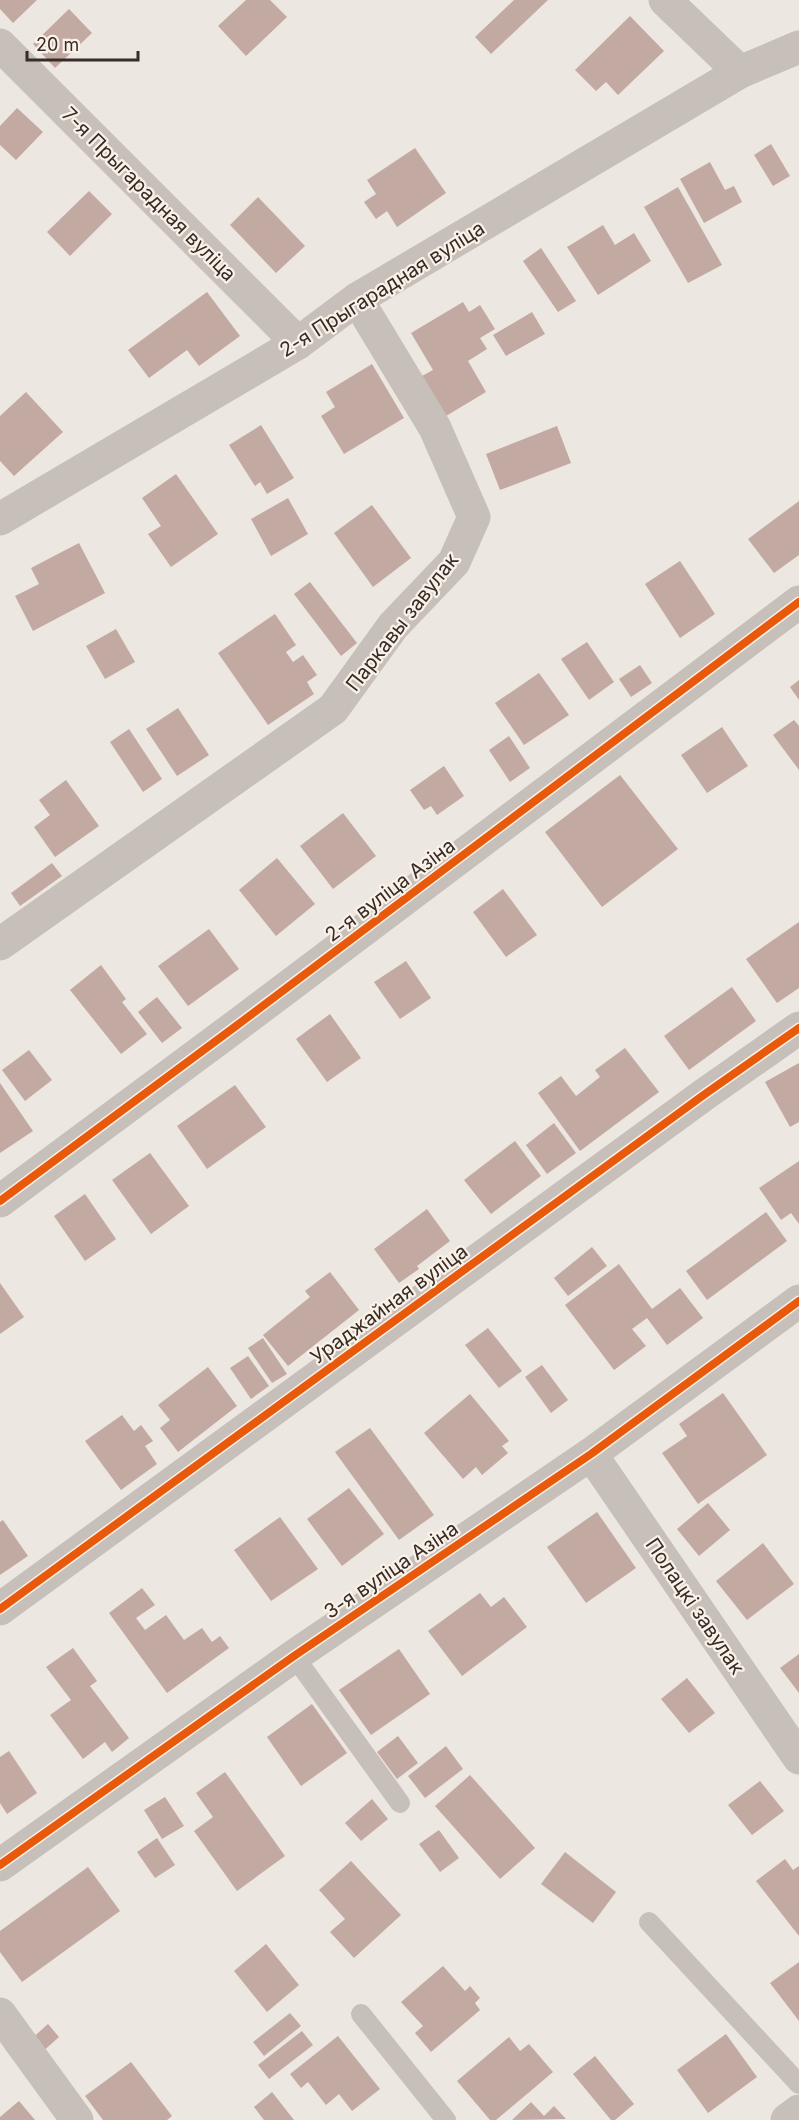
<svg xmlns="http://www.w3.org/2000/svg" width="799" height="2120" font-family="Inter,sans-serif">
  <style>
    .building { fill: #c2aaa2 }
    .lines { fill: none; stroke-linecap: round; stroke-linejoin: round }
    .service { stroke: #c7bfb9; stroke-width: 20 }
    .minor { stroke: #c7bfb9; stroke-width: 33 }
    .cycleway-casing { stroke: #faf2e8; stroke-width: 11 }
    .cycleway { stroke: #e8590c; stroke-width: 8 }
    .labels { text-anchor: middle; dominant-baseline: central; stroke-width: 4.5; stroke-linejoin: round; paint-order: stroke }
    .street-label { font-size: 20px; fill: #372c27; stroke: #faf2e8 }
  </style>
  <rect width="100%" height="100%" fill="#ede7e1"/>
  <g class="building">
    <polygon points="0,0 37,0 13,23 0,9"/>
    <polygon points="246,0 270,0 287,17 246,56 218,26"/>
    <polygon points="514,0 548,0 491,54 475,37"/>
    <polygon points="69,9 92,33 55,68 33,44"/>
    <polygon points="630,16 664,51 618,95 606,82 596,91 575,70"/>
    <polygon points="17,108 43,132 16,160 0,145 0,126"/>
    <polygon points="771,144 790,176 773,186 754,155"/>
    <polygon points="415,148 446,193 397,227 387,211 376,219 364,202 376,194 367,180"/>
    <polygon points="710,162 725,190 734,186 742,202 704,223 680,179"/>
    <polygon points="678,187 722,265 688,283 644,207"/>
    <polygon points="89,191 112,214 70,256 47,232"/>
    <polygon points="258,197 305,246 276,273 230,225"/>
    <polygon points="603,225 615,245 634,233 651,261 598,295 567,247"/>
    <polygon points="541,248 576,301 558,312 523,261"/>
    <polygon points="207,292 240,336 199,366 187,350 149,378 128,350"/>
    <polygon points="463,302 469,312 480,305 495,329 480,338 487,349 468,361 486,392 446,416 422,376 433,370 411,333"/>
    <polygon points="532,312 545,334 506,356 493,335"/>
    <polygon points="372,364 404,418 344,454 321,416 335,407 326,392"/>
    <polygon points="26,392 63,432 14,476 0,461 0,416"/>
    <polygon points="261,425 294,478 267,494 260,482 255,486 229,445"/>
    <polygon points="557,426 571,463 500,490 486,454"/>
    <polygon points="176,474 218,534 171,567 148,534 161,526 142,498"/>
    <polygon points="288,498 308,534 271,556 251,519"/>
    <polygon points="799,501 799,555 774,573 748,539"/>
    <polygon points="372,505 411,558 373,587 334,533"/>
    <polygon points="79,543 105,593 33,631 15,596 39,584 31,568"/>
    <polygon points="680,561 715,614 680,638 645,584"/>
    <polygon points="310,582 357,643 341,656 294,594"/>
    <polygon points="275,614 296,645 286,652 293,662 303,655 317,675 307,682 314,694 268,725 218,653"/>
    <polygon points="116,629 135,662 105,679 86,646"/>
    <polygon points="587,642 614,682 589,700 561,659"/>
    <polygon points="640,665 652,683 631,697 619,679"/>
    <polygon points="539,673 569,715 524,745 495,703"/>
    <polygon points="799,680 799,700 790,687"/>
    <polygon points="178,708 209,755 177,776 146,729"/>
    <polygon points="794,720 799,726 799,770 773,735"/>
    <polygon points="722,727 748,766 707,793 681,755"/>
    <polygon points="129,729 162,779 143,792 110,742"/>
    <polygon points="509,736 530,768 510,782 489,750"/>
    <polygon points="444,766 464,796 437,815 431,806 424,810 410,790"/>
    <polygon points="620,775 678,849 602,907 545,832"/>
    <polygon points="66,780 99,826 55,857 34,827 50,815 39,800"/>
    <polygon points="343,813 376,856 333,889 300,846"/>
    <polygon points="277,858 315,904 276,936 239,890"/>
    <polygon points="52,863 62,876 20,906 11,893"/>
    <polygon points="503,889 537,935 506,957 473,912"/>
    <polygon points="799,922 799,988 777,1003 746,959"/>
    <polygon points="209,929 239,969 188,1006 158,966"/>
    <polygon points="406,961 431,998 400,1019 374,982"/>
    <polygon points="101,965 126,999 122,1002 147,1034 121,1054 70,990"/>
    <polygon points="732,987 756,1021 689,1070 664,1036"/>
    <polygon points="157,997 182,1028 162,1043 138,1012"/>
    <polygon points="330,1014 361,1058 327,1082 296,1039"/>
    <polygon points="625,1048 659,1092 580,1151 538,1093 561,1076 576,1096 600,1077 595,1070"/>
    <polygon points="29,1050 52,1080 25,1101 2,1070"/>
    <polygon points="799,1063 799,1122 790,1127 765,1082"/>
    <polygon points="0,1083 33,1131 0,1153"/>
    <polygon points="235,1085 266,1127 207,1169 177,1126"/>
    <polygon points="554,1123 576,1153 547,1174 526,1145"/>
    <polygon points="515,1141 541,1176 491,1214 464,1180"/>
    <polygon points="150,1153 189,1206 151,1234 112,1180"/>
    <polygon points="799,1161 799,1224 791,1213 781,1220 759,1188"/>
    <polygon points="85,1194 116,1239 85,1261 54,1216"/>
    <polygon points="427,1209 450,1241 417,1266 419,1269 399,1283 374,1249"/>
    <polygon points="766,1212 787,1241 707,1300 686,1271"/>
    <polygon points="592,1247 607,1266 568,1296 554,1278"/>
    <polygon points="619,1264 652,1309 680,1288 703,1318 667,1345 647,1318 632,1329 646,1346 614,1370 565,1305"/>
    <polygon points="330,1272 359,1310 288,1366 263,1335 310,1297 305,1291"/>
    <polygon points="0,1283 24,1317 0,1334"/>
    <polygon points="488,1328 522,1371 499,1388 465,1345"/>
    <polygon points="263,1338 287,1374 272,1383 248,1348"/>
    <polygon points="248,1356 269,1386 251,1399 230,1368"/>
    <polygon points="542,1365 568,1400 551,1413 525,1377"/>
    <polygon points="208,1367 237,1406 178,1452 160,1428 170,1420 158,1405"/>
    <polygon points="723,1393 767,1455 698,1504 662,1453 687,1436 679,1424"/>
    <polygon points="470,1394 509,1441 502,1446 508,1453 482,1475 476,1467 463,1479 424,1433"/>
    <polygon points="122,1415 134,1431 141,1425 153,1441 145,1446 157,1464 121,1490 85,1441"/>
    <polygon points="370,1428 434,1515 399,1540 335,1452"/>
    <polygon points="349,1488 384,1534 342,1566 307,1519"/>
    <polygon points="708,1503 730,1530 699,1556 677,1529"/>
    <polygon points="597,1512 636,1568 586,1603 547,1547"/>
    <polygon points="280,1517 318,1569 271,1601 234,1550"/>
    <polygon points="3,1520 28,1556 0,1575 0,1522"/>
    <polygon points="763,1543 794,1584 747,1620 716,1581"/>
    <polygon points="142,1588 155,1605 136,1618 145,1630 166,1615 184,1640 202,1628 212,1642 220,1636 229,1648 167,1693 109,1613"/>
    <polygon points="480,1593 491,1607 504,1597 527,1627 462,1676 428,1631"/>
    <polygon points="73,1648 97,1681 90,1686 129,1738 112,1752 105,1742 83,1759 50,1715 71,1700 46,1667"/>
    <polygon points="399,1649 430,1694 371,1735 339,1690"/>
    <polygon points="799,1654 799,1693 780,1668"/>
    <polygon points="687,1678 715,1713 689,1733 661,1699"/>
    <polygon points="312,1704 347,1753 301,1786 267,1737"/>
    <polygon points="398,1736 418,1763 397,1779 377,1752"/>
    <polygon points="446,1746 463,1769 425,1798 408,1776"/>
    <polygon points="9,1751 37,1793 7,1814 0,1803 0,1757"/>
    <polygon points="225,1772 285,1856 237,1891 194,1831 213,1817 196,1793"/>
    <polygon points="470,1775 535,1848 500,1879 435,1806"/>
    <polygon points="760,1781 784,1811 752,1835 728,1805"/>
    <polygon points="165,1797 184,1826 162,1839 144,1810"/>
    <polygon points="372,1799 388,1819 361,1841 345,1823"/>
    <polygon points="439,1830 459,1858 440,1872 419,1844"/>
    <polygon points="157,1838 175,1865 155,1878 137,1852"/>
    <polygon points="565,1852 616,1892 593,1923 541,1884"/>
    <polygon points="785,1859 793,1870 799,1866 799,1936 756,1881"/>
    <polygon points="351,1861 401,1915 354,1958 330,1932 345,1919 319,1890"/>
    <polygon points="88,1867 120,1911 22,1982 0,1952 0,1931"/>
    <polygon points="266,1944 299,1985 267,2012 234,1971"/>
    <polygon points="799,1962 799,2021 770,1983"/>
    <polygon points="443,1966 465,1991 470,1986 480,1998 475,2003 480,2010 431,2052 415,2033 423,2026 401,2002"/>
    <polygon points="290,2013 301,2026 264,2056 253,2042"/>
    <polygon points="48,2024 59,2037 40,2054 28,2042"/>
    <polygon points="302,2031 313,2045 269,2079 258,2065"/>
    <polygon points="726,2034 757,2077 708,2113 677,2070"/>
    <polygon points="338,2036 380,2089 352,2111 339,2094 326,2105 308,2082 301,2088 290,2074"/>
    <polygon points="509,2037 520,2051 529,2044 553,2072 496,2120 490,2120 457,2081"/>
    <polygon points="595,2056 634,2104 615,2120 611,2120 573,2074"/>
    <polygon points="131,2062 172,2116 167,2120 103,2120 85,2096"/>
    <polygon points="272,2092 294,2120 264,2120 254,2107"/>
    <polygon points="19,2101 35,2120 0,2120 0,2117"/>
    <polygon points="531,2102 544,2116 554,2106 566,2119 512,2120"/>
  </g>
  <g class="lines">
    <g class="service">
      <polyline points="294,1656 400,1803"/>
      <polyline points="649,1922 799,2084"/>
      <polyline points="361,2014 446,2120"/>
    </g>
    <g class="minor">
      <polyline points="665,0 740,72"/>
      <polyline points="0,45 298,343"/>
      <polyline points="0,519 298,343 357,299 740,72 799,47"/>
      <polyline points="0,944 333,709 393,626 454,562 474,517 435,428 357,299"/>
      <polyline points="0,1201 236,1026 799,602"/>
      <polyline points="591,1454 799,1758"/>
      <polyline points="0,1609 705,1094 799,1028"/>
      <polyline points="0,1865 294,1656 591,1454 799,1301"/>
      <polyline points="0,2014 77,2120"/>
      <polyline points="787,2120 799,2111"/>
    </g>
    <defs>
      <g id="cycleway">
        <polyline points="0,1201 236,1026 799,602"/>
        <polyline points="0,1609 705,1094 799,1028"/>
        <polyline points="0,1865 294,1656 591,1454 799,1301"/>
      </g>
    </defs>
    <use href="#cycleway" class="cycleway-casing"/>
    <use href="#cycleway" class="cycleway"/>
  </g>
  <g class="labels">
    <g class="street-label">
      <text transform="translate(149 194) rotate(45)">7-я Прыгарадная вуліца</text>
      <text transform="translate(382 289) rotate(-32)">2-я Прыгарадная вуліца</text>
      <text transform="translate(402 622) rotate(-52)">Паркавы завулак</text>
      <text transform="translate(390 890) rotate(-37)">2-я вуліца Азіна</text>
      <text transform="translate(389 1304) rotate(-36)">Ураджайная вуліца</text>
      <text transform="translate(391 1570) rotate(-34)">3-я вуліца Азіна</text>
      <text transform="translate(695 1606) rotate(56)">Полацкі завулак</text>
    </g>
  </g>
  <path d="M27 51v9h111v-9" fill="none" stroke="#372c27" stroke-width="3"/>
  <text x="36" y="51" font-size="18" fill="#372c27" stroke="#faf2e8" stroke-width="4.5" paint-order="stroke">20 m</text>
</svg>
